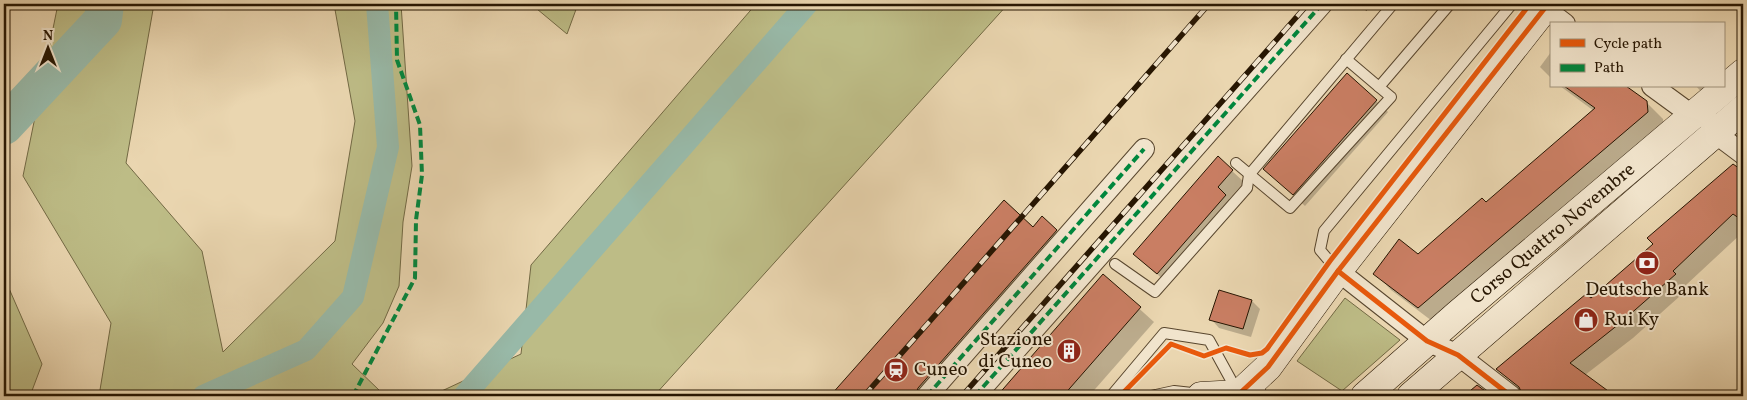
<svg xmlns="http://www.w3.org/2000/svg" width="1747" height="400" font-family="Vollkorn,serif">
  <style>
    .green { fill: #bdbc86; stroke: #726944 }
    .shadow { fill: #0003 }
    .lines { fill: none; stroke-linecap: round; stroke-linejoin: round }
    .canal { stroke: #98b9a8; stroke-width: 22 }
    .river { stroke: #98b9a8; stroke-width: 38 }
    .building { fill: #c97e63; stroke: #271602 }
    .lane-casing { stroke: #58462e; stroke-width: 12 }
    .street-casing { stroke: #58462e; stroke-width: 22 }
    .secondary-casing { stroke: #271602; stroke-width: 29 }
    .path { stroke: #271602; stroke-width: 3; stroke-dasharray: 1 2.5; stroke-linecap: butt }
    .lane { stroke: #f1e4cc; stroke-width: 10 }
    .street { stroke: #f1e4cc; stroke-width: 20 }
    .secondary { stroke: #f1e4cc; stroke-width: 28 }
    .rail-casing { stroke: #271602; stroke-width: 5.5 }
    .rail { stroke: #f1e4cc; stroke-width: 4; stroke-dasharray: 11; stroke-linecap: butt }
    .quiet { stroke: #00873e; stroke-width: 4; stroke-dasharray: 8 4; stroke-linecap: butt }
    .cycleway-casing { stroke: #f1e4cc; stroke-width: 8 }
    .cycleway { stroke: #e8590c; stroke-width: 5 }
    .labels { text-anchor: middle; dominant-baseline: central; stroke-width: 4; stroke-linejoin: round; paint-order: stroke }
    .street-label { font-size: 19px; fill: #271602; stroke: #f1e4cc }
    .poi-label { font-size: 19px; fill: #271602; stroke: #f1e4cc; text-anchor: start }
  </style>
  <rect width="100%" height="100%" fill="#ead6b0"/>
  <filter id="stains"><feTurbulence type="fractalNoise" baseFrequency=".004" numOctaves="4"/><feColorMatrix values="0 0 0 0 .2 0 0 0 0 .09 0 0 0 0 .02 0 0 0 .5 -.17"/></filter>
  <radialGradient id="worn" r=".72"><stop offset=".6" stop-color="#630" stop-opacity="0"/><stop offset="1" stop-color="#630" stop-opacity=".3"/></radialGradient>
  <g class="green">
    <polygon points="58,4 154,4 126,163 202,251 223,352 335,241 355,121 334,4 401,4 412,166 403,222 399,286 383,323 352,364 380,391 417,396 99,396 111,323 23,176"/>
    <polygon points="531,4 578,4 567,34"/>
    <polygon points="756,4 1008,4 654,396 431,396 521,354 531,265"/>
    <polygon points="4,277 42,364 30,396 4,396"/>
    <polygon points="1345,298 1400,340 1342,391 1297,361"/>
  </g>
  <g class="shadow">
    <polygon points="1551,52 1551,78 1540,67"/>
    <polygon points="1560,86 1624,86 1646,102 1663,119 1664,129 1436,324 1391,290 1375,273 1418,256 1486,203 1594,111"/>
    <polygon points="1696,86 1712,86 1703,94"/>
    <polygon points="1376,101 1388,112 1305,206 1265,169"/>
    <polygon points="1733,165 1743,173 1743,232 1686,285 1689,288 1633,338 1585,375 1613,396 1524,396 1523,393 1498,369 1591,300 1655,244"/>
    <polygon points="1232,171 1244,182 1229,199 1237,207 1169,285 1135,254"/>
    <polygon points="1004,202 1033,228 1056,231 1060,235 921,396 831,396"/>
    <polygon points="1103,276 1154,322 1089,396 998,396"/>
    <polygon points="1220,292 1252,301 1260,309 1251,337 1219,328 1211,319"/>
  </g>
  <g class="lines">
    <g class="canal">
      <polyline points="203,396 306,350 353,297 388,147 377,4"/>
      <polyline points="464,396 807,4"/>
    </g>
    <polyline class="river" points="4,126 103,20 105,4"/>
  </g>
  <g class="building">
    <polygon points="1347,73 1377,100 1293,195 1263,169"/>
    <polygon points="1564,86 1626,86 1647,101 1648,112 1418,308 1373,274 1399,239 1418,254 1482,198 1486,202 1595,108"/>
    <polygon points="1218,156 1233,170 1218,187 1226,195 1157,274 1133,254"/>
    <polygon points="1733,164 1743,171 1743,221 1733,214 1673,271 1676,274 1619,324 1570,363 1615,396 1523,396 1519,387 1496,369 1586,294 1591,298 1653,244 1647,238"/>
    <polygon points="1004,200 1033,227 1042,216 1057,230 918,388 915,396 830,396"/>
    <polygon points="1103,274 1141,307 1063,396 997,396"/>
    <polygon points="1219,290 1252,300 1243,329 1209,320"/>
    <polygon points="1477,385 1492,396 1464,396"/>
  </g>
  <g class="lines">
    <defs>
      <g id="lane">
        <polyline points="1346,59 1379,87 1450,4"/>
        <polyline points="1236,163 1290,208 1391,97 1379,87"/>
        <polyline points="1115,264 1155,292 1247,188 1249,175 1393,4"/>
        <polyline points="1337,270 1320,250 1324,231 1512,4"/>
        <polyline points="1111,396 1164,333 1209,340 1237,391"/>
        <polyline points="1151,396 1174,391 1201,394"/>
      </g>
      <g id="street">
        <polyline points="1544,8 1565,24"/>
        <polyline points="1652,86 1693,116"/>
        <polyline points="1710,122 1715,133 1743,154"/>
        <polyline points="1338,271 1427,341 1458,355 1511,396"/>
        <polyline points="927,396 1144,149"/>
        <polyline points="975,396 1322,4"/>
      </g>
      <g id="secondary">
        <polyline points="1239,394 1268,367 1338,271 1548,4"/>
        <polyline points="1201,396 1239,394 1253,396"/>
        <polyline points="1365,396 1458,314 1743,73"/>
        <polyline points="1411,396 1743,109"/>
      </g>
    </defs>
    <use href="#lane" class="lane-casing"/>
    <use href="#street" class="street-casing"/>
    <use href="#secondary" class="secondary-casing"/>
    <polyline class="path" points="1353,4 1369,10"/>
    <use href="#lane" class="lane"/>
    <use href="#street" class="street"/>
    <use href="#secondary" class="secondary"/>
    <defs>
      <g id="rail">
        <polyline points="864,396 1209,4"/>
        <polyline points="962,396 1308,4"/>
      </g>
    </defs>
    <use href="#rail" class="rail-casing"/>
    <use href="#rail" class="rail"/>
    <g class="quiet">
      <polyline points="353,396 415,278 416,220 422,175 420,125 397,60 396,4"/>
      <polyline points="927,396 1144,149"/>
      <polyline points="975,396 1322,4"/>
    </g>
    <defs>
      <g id="cycleway">
        <polyline points="1338,271 1427,341 1458,355 1511,396"/>
        <polyline points="1239,394 1268,367 1338,271 1548,4"/>
        <polyline points="1120,396 1171,344 1204,356 1226,348 1250,355 1262,353 1267,349 1330,261 1530,4"/>
      </g>
    </defs>
    <use href="#cycleway" class="cycleway-casing"/>
    <use href="#cycleway" class="cycleway"/>
  </g>
  <defs>
    <symbol id="bank-disc" viewBox="-11 -11 22 22"><circle r="9.5" fill="#8f2418" stroke="#f1e4cc"/><path d="M-6-4H6V4H-6ZM0-2.3a2.3 2.3 0 1 0 0 4.6a2.3 2.3 0 1 0 0-4.6Z" fill="#fff"/></symbol>
    <symbol id="shop-disc" viewBox="-11 -11 22 22"><circle r="9.5" fill="#8f2418" stroke="#f1e4cc"/><path d="M-5-2.5h2.3a2.7 3.5 0 0 1 5.4 0H5L5.5 6h-11ZM-1.5-2.5h3a1.5 2.3 0 0 0-3 0Z" fill="#fff"/></symbol>
    <symbol id="building-disc" viewBox="-11 -11 22 22"><circle r="9.5" fill="#8f2418" stroke="#f1e4cc"/><path d="M-4-6H4V6H1V3H-1V6H-4ZM-2.5-4.3h1.7v1.8h-1.7ZM.8-4.3h1.7v1.8H.8ZM-2.5-1h1.7V.8h-1.7ZM.8-1h1.7V.8H.8Z" fill="#fff"/></symbol>
    <symbol id="station-disc" viewBox="-11 -11 22 22"><circle r="9.5" fill="#8f2418" stroke="#f1e4cc"/><path d="M-3-6H3Q5-6 5-4V2Q5 4 3 4L4.5 6H3L1.5 4h-3L-3 6H-4.5L-3 4Q-5 4-5 2V-4Q-5-6-3-6ZM-3.5-4v3h7v-3ZM-3.5 1v1.5H-2V1ZM2 1v1.5H3.5V1Z" fill="#fff"/></symbol>
  </defs>
  <g fill-rule="evenodd">
    <use href="#bank-disc" x="1633" y="249" width="28" height="28"/>
    <use href="#shop-disc" x="1572" y="306" width="28" height="28"/>
    <use href="#building-disc" x="1055" y="337" width="28" height="28"/>
    <use href="#station-disc" x="882" y="356" width="28" height="28"/>
  </g>
  <g class="labels">
    <g class="street-label">
      <text transform="translate(1553 234) rotate(-40)">Corso Quattro Novembre</text>
    </g>
    <g class="poi-label">
      <text x="1647" y="290" text-anchor="middle">Deutsche Bank</text>
      <text x="1604" y="320">Rui Ky</text>
      <text x="1052" y="340" text-anchor="end">Stazione<tspan x="1052" dy="22">di Cuneo</tspan></text>
      <text x="914" y="370">Cuneo</text>
    </g>
  </g>
  <rect width="1747" height="400" fill="none" stroke="#ead6b0" stroke-width="20"/>
  <rect x="5" y="5" width="1737" height="390" fill="none" stroke="#271602" stroke-width="2.5"/>
  <rect x="10" y="10" width="1727" height="380" fill="none" stroke="#271602"/>
  <rect x="1550" y="22" width="175" height="65" fill="#f1e4cc" stroke="#a0927b"/>
  <rect x="1560" y="39" width="25" height="8" fill="#e8590c" stroke="#a0927b"/>
  <text x="1594" y="48" font-size="15" fill="#271602">Cycle path</text>
  <rect x="1560" y="64" width="25" height="8" fill="#00873e" stroke="#a0927b"/>
  <text x="1594" y="72" font-size="15" fill="#271602">Path</text>
  <g transform="translate(48 48)" stroke="#f1e4cc" stroke-width="4" paint-order="stroke">
  <path d="M0-4L9 19L0 12L-9 19Z" fill="#271602"/>
  <text y="-8" font-size="14" font-weight="bold" text-anchor="middle" fill="#271602">N</text>
  </g>
  <rect width="100%" height="100%" filter="url(#stains)"/>
  <rect width="100%" height="100%" fill="url(#worn)"/>
</svg>
